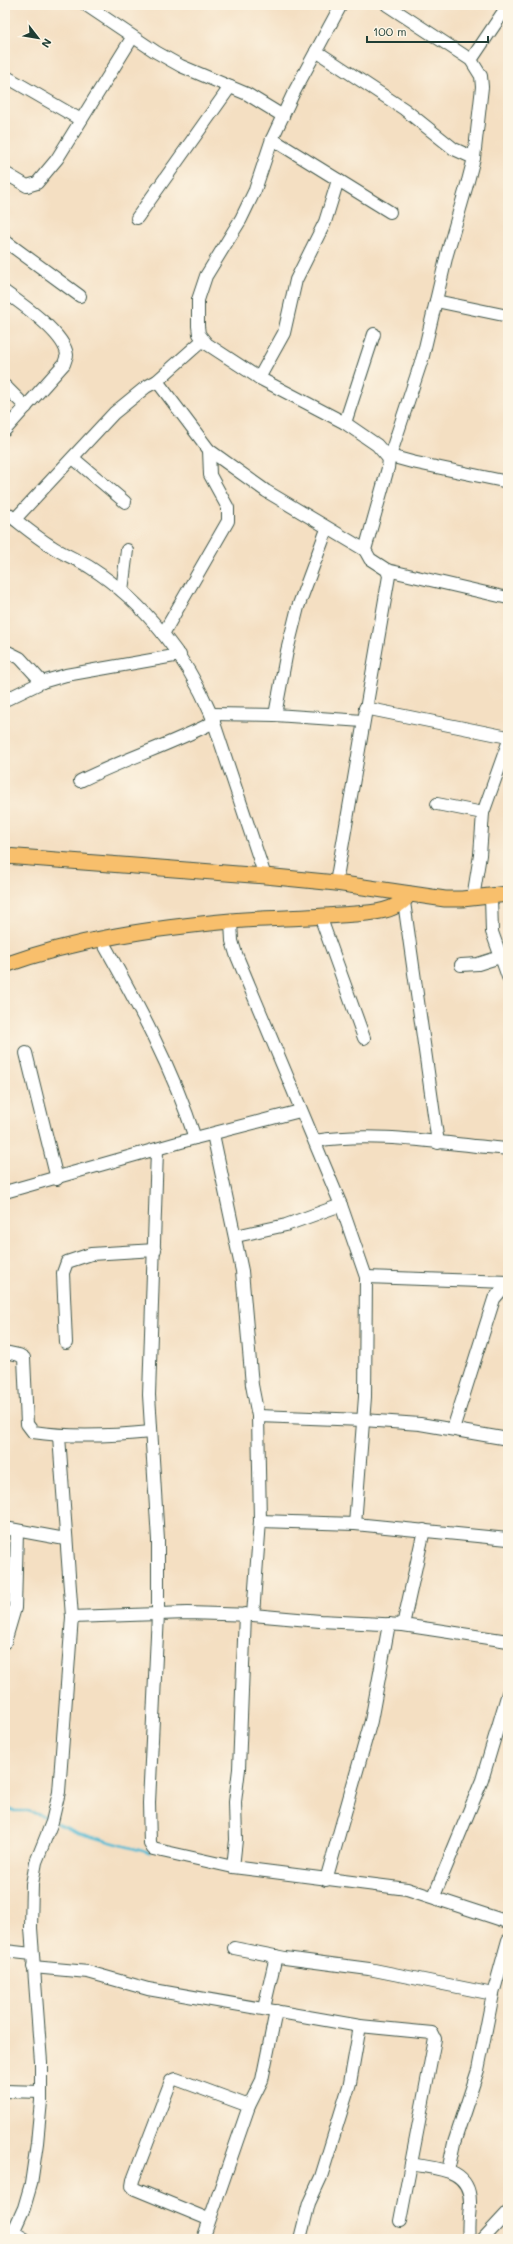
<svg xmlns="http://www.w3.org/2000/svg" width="513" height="2244" font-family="Mali,sans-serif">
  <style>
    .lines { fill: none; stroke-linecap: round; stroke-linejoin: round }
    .stream { stroke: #56bbd4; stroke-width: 2.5 }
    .minor-casing { stroke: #3f5549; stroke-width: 14 }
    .major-casing { stroke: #3f5549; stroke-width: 17 }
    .minor { stroke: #fff; stroke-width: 12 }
    .major { stroke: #f8bf6c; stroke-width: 15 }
  </style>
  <rect width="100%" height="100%" fill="#fcf5e5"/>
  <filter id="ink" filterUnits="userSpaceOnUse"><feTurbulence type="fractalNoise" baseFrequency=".025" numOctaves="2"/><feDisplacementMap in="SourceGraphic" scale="8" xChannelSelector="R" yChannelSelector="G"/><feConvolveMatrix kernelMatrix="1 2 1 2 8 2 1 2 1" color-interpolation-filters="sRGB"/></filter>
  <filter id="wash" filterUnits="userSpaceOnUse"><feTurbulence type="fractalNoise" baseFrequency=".012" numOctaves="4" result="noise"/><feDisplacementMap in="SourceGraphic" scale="16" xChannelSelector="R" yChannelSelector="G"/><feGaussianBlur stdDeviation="0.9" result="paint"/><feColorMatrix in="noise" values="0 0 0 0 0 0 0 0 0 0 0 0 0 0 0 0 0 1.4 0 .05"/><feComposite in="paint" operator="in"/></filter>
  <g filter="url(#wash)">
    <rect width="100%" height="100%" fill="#f4dfc2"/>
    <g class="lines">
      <g class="stream">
        <polyline points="5,1807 14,1811 28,1811 46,1817"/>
        <polyline points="56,1823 78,1833 150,1853"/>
      </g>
    </g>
  </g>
  <g filter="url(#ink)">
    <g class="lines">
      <defs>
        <g id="minor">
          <polyline points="86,5 156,52 181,66 247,94 283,116"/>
          <polyline points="341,5 293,94 272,139 255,190 241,219 206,276 198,300 198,326 199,334 207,344 259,378 345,423 377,445 389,459"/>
          <polyline points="316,51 404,109 454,149 474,158"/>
          <polyline points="471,60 508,5"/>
          <polyline points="5,76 81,120"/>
          <polyline points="272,139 390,212"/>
          <polyline points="5,173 27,186 37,183 57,159 132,38"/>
          <polyline points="137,218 230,87"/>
          <polyline points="5,241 80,296"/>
          <path d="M5,292C22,304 65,334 67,355L64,364L5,430"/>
          <polyline points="436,301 508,316"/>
          <polyline points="259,378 284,333 296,280 325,222 338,180"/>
          <polyline points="157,381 209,450 266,491 365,550"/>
          <polyline points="5,386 26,407"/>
          <polyline points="345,423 374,334"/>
          <polyline points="390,456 412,462 508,482"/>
          <polyline points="73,458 125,502"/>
          <path d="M5,512C20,523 35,536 51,546C64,555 79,560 91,568C145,603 186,656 211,714L265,876"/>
          <polyline points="15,519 114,413 146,387 157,381 203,340"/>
          <polyline points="387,570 508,598"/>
          <polyline points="122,591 127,550"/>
          <polyline points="163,634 228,521 228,508 210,475 209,450"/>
          <polyline points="5,653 8,652 20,658 42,682"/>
          <polyline points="5,700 42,682 66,675 180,655"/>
          <polyline points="365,708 508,737"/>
          <polyline points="211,714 275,715 363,721"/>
          <polyline points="275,715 287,651 298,607 327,529"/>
          <path d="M80,781C124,759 170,745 214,722"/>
          <polyline points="437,804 483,813"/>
          <polyline points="336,883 389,576 387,570 370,559 365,550 388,468 389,459 423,356 447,254 468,181 474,158 482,87 481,76 471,60 387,5"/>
          <polyline points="491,897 492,932 508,977"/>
          <polyline points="473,898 480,855 483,813 508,743"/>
          <polyline points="404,902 438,1143"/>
          <polyline points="320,916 364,1038"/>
          <polyline points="231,921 232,941 236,954 341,1205 366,1277 365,1397 355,1524"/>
          <path d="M101,939C137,1003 172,1067 195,1138"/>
          <polyline points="461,965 478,964 500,957"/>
          <polyline points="26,1053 57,1179"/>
          <polyline points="213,1134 242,1271 252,1385 258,1416 260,1521 253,1615"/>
          <path d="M315,1141C378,1131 444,1144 508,1149"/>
          <polyline points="157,1150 149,1395 158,1540 158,1614 149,1803 150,1844 153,1849 233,1867 407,1889 508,1922"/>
          <polyline points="5,1192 195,1138 300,1111"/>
          <polyline points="236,1236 286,1225 341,1205"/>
          <polyline points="366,1277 508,1282"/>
          <polyline points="66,1343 63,1273 67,1262 91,1254 155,1250"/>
          <path d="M5,1352L19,1355L24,1358L27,1424L33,1432C72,1438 111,1436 151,1432"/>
          <polyline points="258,1416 363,1420 420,1424 508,1439"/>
          <polyline points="453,1429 494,1299 508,1282"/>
          <polyline points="260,1521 355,1524 508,1539"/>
          <polyline points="5,1528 65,1539"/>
          <polyline points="72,1617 187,1613 253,1615 320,1621 403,1625 508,1641"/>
          <polyline points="403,1625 424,1530"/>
          <polyline points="5,1642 15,1608 17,1531"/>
          <polyline points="233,1867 236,1840 235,1802 239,1769 245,1614"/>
          <polyline points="326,1880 371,1721 389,1624"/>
          <polyline points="434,1896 482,1780 508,1693"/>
          <polyline points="234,1948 285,1958 369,1969 493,1994"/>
          <polyline points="5,1951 32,1954"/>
          <polyline points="33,1967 88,1972 148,1989 360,2026 432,2033 435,2039 400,2221"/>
          <polyline points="264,2008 276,1956"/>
          <polyline points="5,2091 41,2092"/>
          <path d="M411,2164C436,2169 470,2168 470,2202C470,2214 467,2226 469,2239"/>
          <polyline points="448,2171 454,2143 478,2070 493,1994 508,1940"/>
          <polyline points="208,2219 135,2189 132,2186 133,2180 171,2081 176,2079 249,2106"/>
          <polyline points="5,2227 25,2239"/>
          <polyline points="10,2239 24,2208 31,2184 37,2143 41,2101 41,2062 31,1928 32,1884 36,1862 52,1822 59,1792 72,1617 59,1436"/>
          <polyline points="203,2239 249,2106 262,2080 276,2011"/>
          <polyline points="300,2239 309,2203 321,2177 350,2083 360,2026"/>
          <polyline points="483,2239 508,2212"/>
        </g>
        <g id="major">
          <polyline points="5,856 265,876 336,883 445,899 462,899 508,894"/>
          <path d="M5,965C77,939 155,928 231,921C267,918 304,918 340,915C363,913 396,915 409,894"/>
        </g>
      </defs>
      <use href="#minor" class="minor-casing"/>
      <use href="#major" class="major-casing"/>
      <use href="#minor" class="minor"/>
      <use href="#major" class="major"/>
    </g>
  </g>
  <rect width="513" height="2244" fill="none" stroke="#fcf5e5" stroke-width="20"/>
  <g transform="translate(38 38) rotate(121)" stroke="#fcf5e5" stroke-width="3" paint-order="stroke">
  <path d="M0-3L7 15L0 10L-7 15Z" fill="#1f3d34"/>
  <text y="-6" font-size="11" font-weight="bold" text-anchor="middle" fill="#1f3d34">N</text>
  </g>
  <path d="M367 36v6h121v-6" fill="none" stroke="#1f3d34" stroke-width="2"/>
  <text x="373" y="36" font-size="12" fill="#1f3d34" stroke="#fcf5e5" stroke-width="3" paint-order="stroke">100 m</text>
</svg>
